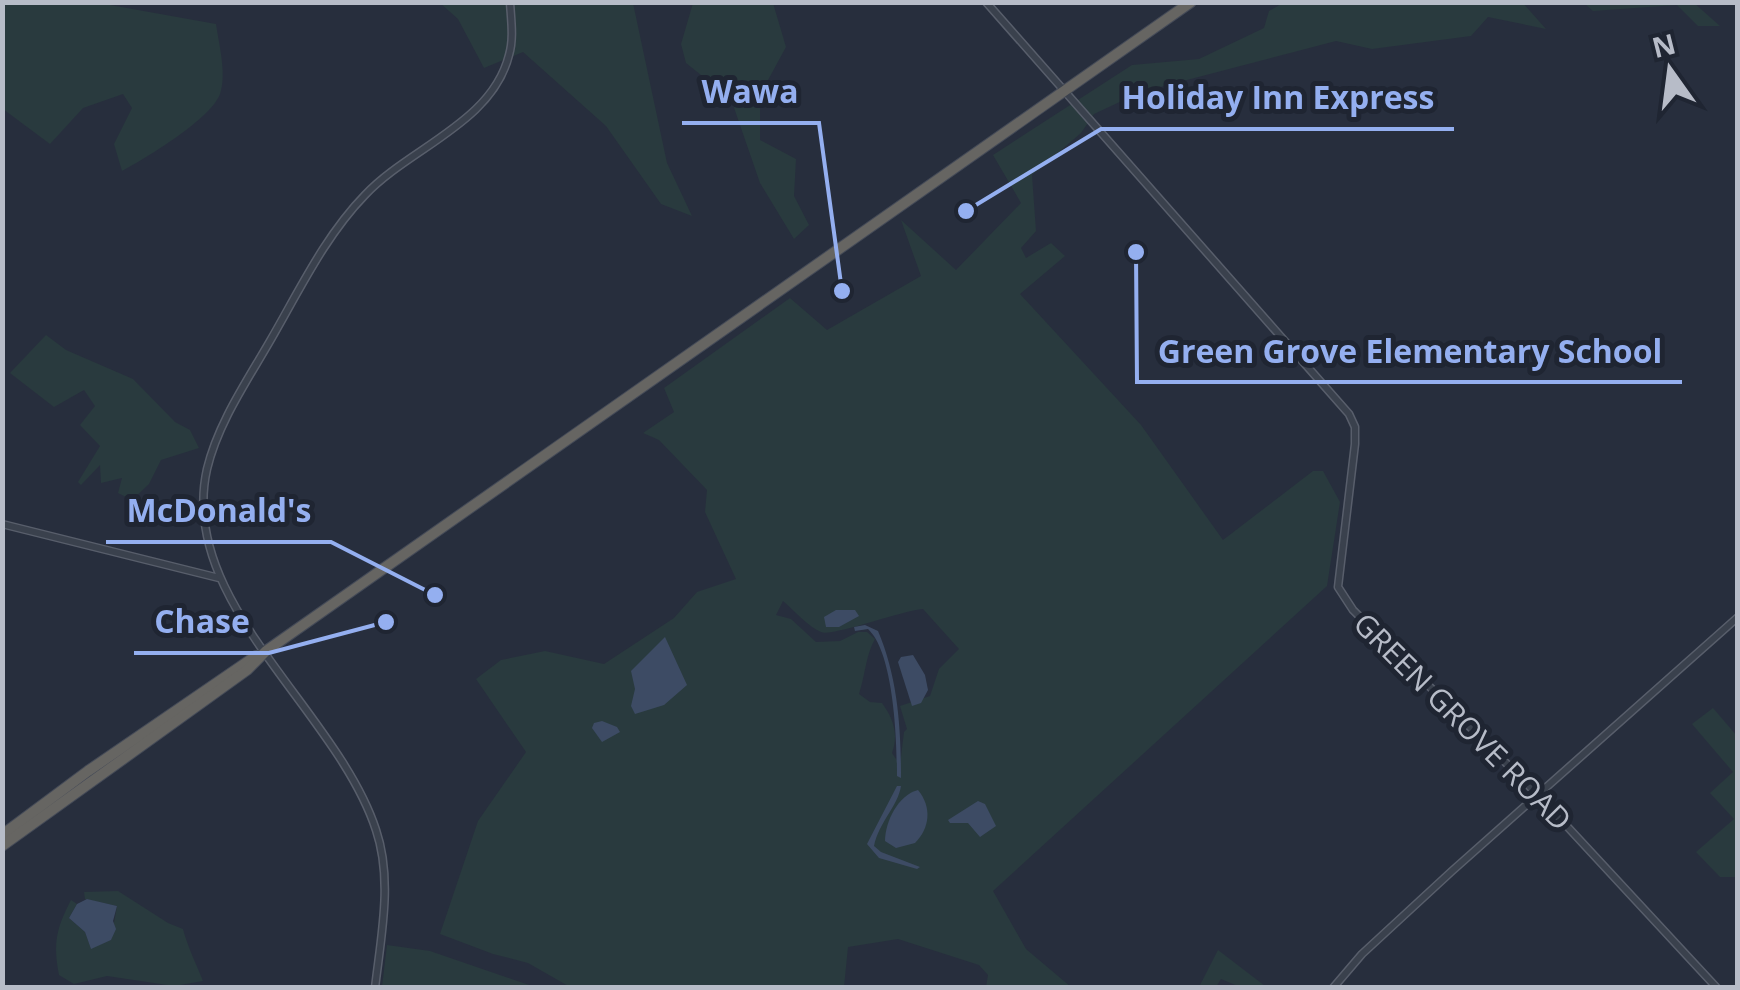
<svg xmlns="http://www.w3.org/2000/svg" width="1740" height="990" font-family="'Open Sans',sans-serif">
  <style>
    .green { fill: #293a3e; fill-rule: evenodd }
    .water { fill: #3d4b64 }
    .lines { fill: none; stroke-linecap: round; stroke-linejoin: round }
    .tertiary-casing { stroke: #585e6b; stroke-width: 9 }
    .trunk-casing { stroke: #454b58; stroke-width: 12 }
    .tertiary { stroke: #3a414d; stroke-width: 6 }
    .trunk { stroke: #666562; stroke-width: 10 }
    .labels { text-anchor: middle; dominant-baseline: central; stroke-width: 10; stroke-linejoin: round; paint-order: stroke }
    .street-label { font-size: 30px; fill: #b7bcc8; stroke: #1f2532 }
    .leader { fill: none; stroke: #94aff0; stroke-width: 4 }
    .callout-dot { fill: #94aff0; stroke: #1f2532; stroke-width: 4 }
    .callout-label { font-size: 32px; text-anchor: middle; font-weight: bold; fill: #94aff0; stroke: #1f2532; stroke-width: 10; stroke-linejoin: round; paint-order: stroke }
  </style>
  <rect width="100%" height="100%" fill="#272e3d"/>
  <g class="green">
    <path d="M2,3H99L216,24C219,45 227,74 220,94C211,119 146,158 122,171L114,144L132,108L123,94L83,108L50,144L3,109Z"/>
    <polygon points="440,3 633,3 667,163 692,216 661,204 606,126 523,52 484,68 458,19"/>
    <polygon points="693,3 773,3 786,47 760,95 760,140 796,159 794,196 809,225 794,239 760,183 731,99 686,63 681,44"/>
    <path d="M1283,3H1523L1546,29L1488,17L1471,36L1372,49L1336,41L1141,92L1094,114L1081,133L1032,175L1036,231L1021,248L1026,258L1051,243L1065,256L1020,294L1141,425L1223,540L1313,471H1323L1340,502L1327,586L993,891L1026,949L1071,987H986L988,975L979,965L898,939L848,947L844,987H570L528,963L493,954L440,934L478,821L526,752L476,679L501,660L545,651L604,664L674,618L697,592L736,579L705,512L707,490L659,440L643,433L674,412L664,388L790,298L827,330L921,276L901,220L956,270L1021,203L993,155L1132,65L1199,59L1264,28L1269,11ZM783,601C794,610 808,627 821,632C832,637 900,611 923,609L959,649L939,669L930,696L900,706L907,729L904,732L900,765L892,753C899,734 893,718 882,703L870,702L859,694C865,676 866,654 875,639L867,632H858L840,641L816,642L791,619L776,615Z"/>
    <polygon points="1584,3 1694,3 1720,26 1698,26 1677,5 1593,11"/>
    <polygon points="46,335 66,350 133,379 175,422 190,430 199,448 161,460 149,484 132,500 118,493 122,478 101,483 100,465 81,485 78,482 100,446 80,425 95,406 84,390 54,407 10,373"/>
    <polygon points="1713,708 1737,736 1737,877 1720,877 1696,852 1734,819 1710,793 1733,772 1692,724"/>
    <path d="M118,891L168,923L183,929C188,948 196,963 203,981L174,986L107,976L74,984L59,975C53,943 56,929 71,900L77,904L69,918L85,932L91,948L111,940L117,906L85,899L84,892Z"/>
    <polygon points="387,945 430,951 535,987 382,987"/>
    <polygon points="1218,950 1265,986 1264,987 1240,987 1221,979 1216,987 1199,987"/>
  </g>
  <g class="water">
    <polygon points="836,610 855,610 859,616 839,627 826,627 824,617"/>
    <path d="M865,625L878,631C898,678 901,729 901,778L897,776C897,741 894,653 868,629L855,631L854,627Z"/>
    <polygon points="665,637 687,685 664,705 635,714 631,706 635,689 631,671"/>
    <polygon points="913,655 925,675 928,690 921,703 912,706 898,662 901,657"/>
    <polygon points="602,721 617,727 620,732 602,742 592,728 594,723"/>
    <path d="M897,786H901C898,806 879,822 874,846L881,852L920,867L917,869L879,858L867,844Z"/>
    <path d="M918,790C932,807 930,828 915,843L896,848L885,841C885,822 898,795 918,790Z"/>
    <polygon points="978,801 985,804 996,826 980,837 968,823 950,823 948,820"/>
    <polygon points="87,899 117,906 113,921 116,929 111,940 91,949 85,932 69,918 77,904"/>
  </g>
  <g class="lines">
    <defs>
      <g id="tertiary">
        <polyline points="986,2 1349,414 1355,427 1355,444 1338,587 1353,610 1538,795 1717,988"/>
        <polyline points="2,524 219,578"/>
        <path d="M375,988C381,936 393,880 376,830C337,710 177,602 207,469C218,423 247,381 270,341C299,291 325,236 365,195C409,148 492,123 509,55C514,38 511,20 510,2"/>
        <polyline points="1333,988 1362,954 1452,871 1738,617"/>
      </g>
      <g id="trunk">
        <polyline points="2,835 88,771 256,656"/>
        <polyline points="2,846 247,670 266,651 1191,2"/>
      </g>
    </defs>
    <use href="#tertiary" class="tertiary-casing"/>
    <use href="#trunk" class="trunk-casing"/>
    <use href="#tertiary" class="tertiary"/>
    <use href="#trunk" class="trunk"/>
  </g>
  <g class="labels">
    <g class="street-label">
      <text transform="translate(1463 721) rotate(45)">GREEN GROVE ROAD</text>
    </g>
  </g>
  <path class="leader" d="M842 291L819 123H682M966 211L1101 129H1454M1136 252L1137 382H1682M435 595L331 542H106M386 622L269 653H134"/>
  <g class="callout-dot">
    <circle cx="842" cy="291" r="10"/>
    <circle cx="966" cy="211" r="10"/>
    <circle cx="1136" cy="252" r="10"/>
    <circle cx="435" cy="595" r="10"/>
    <circle cx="386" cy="622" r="10"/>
  </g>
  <g class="callout-label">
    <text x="750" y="103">Wawa</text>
    <text x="1278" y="109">Holiday Inn Express</text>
    <text x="1410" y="363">Green Grove Elementary School</text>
    <text x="219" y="522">McDonald's</text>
    <text x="202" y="633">Chase</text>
  </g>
  <rect width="1740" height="990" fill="none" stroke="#b7bcc8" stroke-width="10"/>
  <g transform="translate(1670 70) rotate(346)" stroke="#1f2532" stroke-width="8" paint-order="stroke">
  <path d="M0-8L18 38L0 25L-18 38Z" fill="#b7bcc8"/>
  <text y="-15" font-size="28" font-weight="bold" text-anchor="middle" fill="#b7bcc8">N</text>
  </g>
</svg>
